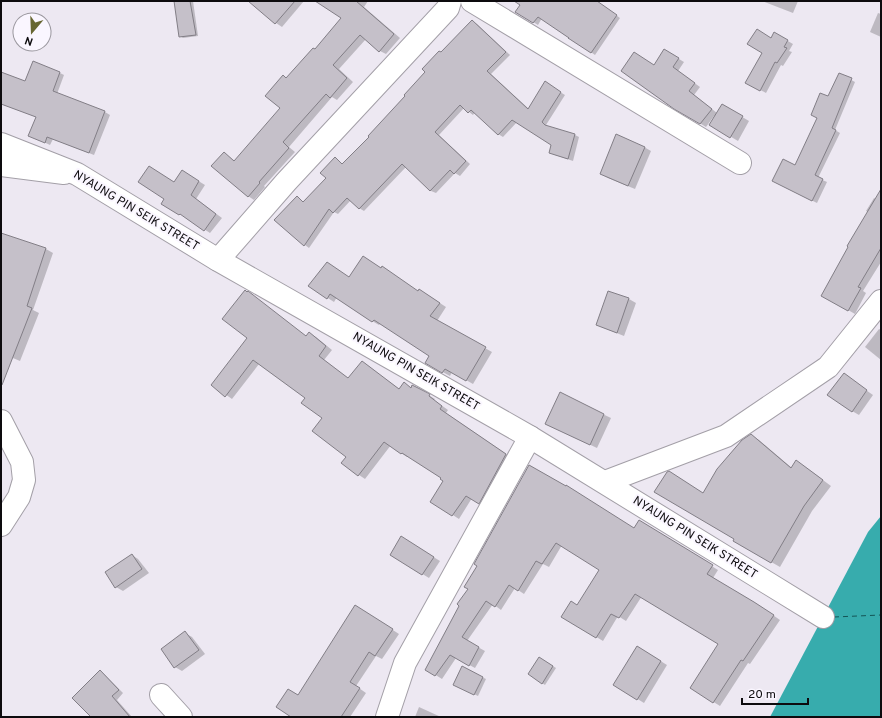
<svg xmlns="http://www.w3.org/2000/svg" width="882" height="718" font-family="Overpass,sans-serif">
  <style>
    .water { fill: #37acad }
    .shadow { fill: #0003 }
    .lines { fill: none; stroke-linecap: round; stroke-linejoin: round }
    .ferry { stroke: #145556; stroke-width: 1; stroke-dasharray: 5 4; stroke-linecap: butt }
    .building { fill: #c5c0c9; stroke: #827e86 }
    .street-casing { stroke: #a39fa7; stroke-width: 24 }
    .secondary-casing { stroke: #a39fa7; stroke-width: 24 }
    .street { stroke: #fff; stroke-width: 22 }
    .secondary { stroke: #fff; stroke-width: 22 }
    .labels { text-anchor: middle; dominant-baseline: central; stroke-width: 4; stroke-linejoin: round; paint-order: stroke }
    .street-label { font-size: 12px; fill: #0d0b0e; stroke: #faf6ff }
  </style>
  <rect width="100%" height="100%" fill="#ede8f2"/>
  <polygon class="water" points="881,516 881,717 770,717 868,532"/>
  <g class="shadow">
    <polygon points="175,1 193,1 198,36 183,38 180,36"/>
    <polygon points="250,1 304,1 282,27 276,23"/>
    <polygon points="317,1 368,1 364,7 400,38 386,54 380,51 366,39 339,69 353,82 337,100 332,97 289,147 295,152 264,186 265,187 254,200 248,196 224,153 235,161 282,108 284,76 287,78 315,50 343,18"/>
    <polygon points="524,1 590,1 599,3 620,18 595,55 542,18 538,25 517,12"/>
    <polygon points="762,1 798,1 793,13"/>
    <polygon points="878,13 881,14 881,37 870,32"/>
    <polygon points="472,21 477,24 510,55 491,74 529,109 545,83 565,95 546,125 548,127 575,135 579,137 573,161 555,155 550,153 553,144 517,122 503,137 498,134 475,112 473,115 464,108 439,135 470,164 460,176 455,173 436,193 431,191 406,167 364,211 359,208 351,200 338,214 334,212 309,248 305,245 276,220 297,198 304,202 327,178 335,158 344,165 371,136 407,96 442,53"/>
    <polygon points="774,33 793,44 789,51 792,52 783,66 781,65 766,93 746,82"/>
    <polygon points="664,50 684,62 678,71 700,87 694,95 717,113 722,105 749,121 738,141 711,125 715,117 714,116 706,127 675,108 654,66"/>
    <polygon points="1,73 25,83 60,73 64,75 57,94 105,112 110,115 94,155 53,139 50,145 35,138 37,117 1,104"/>
    <polygon points="840,74 855,82 835,130 840,133 818,178 827,182 817,203 777,183 795,166"/>
    <polygon points="644,147 651,151 635,189 608,178 601,174"/>
    <polygon points="182,171 205,185 196,199 222,218 210,233 181,214 183,210 175,183"/>
    <polygon points="874,198 881,202 881,262 863,291 866,293 855,314 822,295 868,212 866,211"/>
    <polygon points="1,234 46,249 53,253 33,310 39,313 20,361 1,353"/>
    <polygon points="349,277 426,294 446,307 437,321 492,352 473,384 452,372 450,376 426,363 430,356 381,323 379,325 372,321 337,297 334,302 309,286"/>
    <polygon points="609,292 629,299 636,303 624,336 604,328 598,325"/>
    <polygon points="879,329 881,330 881,360 865,347"/>
    <polygon points="310,334 316,337 332,350 324,360 349,379 362,362 368,366 399,389 404,383 412,388 413,386 435,399 434,400 448,410 446,413 512,458 485,506 472,498 459,519 431,501 444,481 442,478 408,456 407,457 401,453 391,445 365,479 359,475 342,463 347,457 324,418 306,398 259,364 232,399 212,385 249,338 307,337"/>
    <polygon points="850,379 873,395 859,415 852,411"/>
    <polygon points="560,394 611,418 597,448 546,424"/>
    <polygon points="751,435 759,440 792,468 804,466 831,486 812,511 780,567 734,541 735,538 703,494"/>
    <polygon points="530,466 634,529 645,525 718,570 713,578 760,606 780,620 750,664 748,663 720,706 691,688 720,644 642,596 626,621 618,616 603,641 562,616 578,606 600,569 562,545 549,567 543,564 524,594 515,588 501,610 493,604 467,641 485,651 475,668 456,658 442,679 426,669 469,589 479,566"/>
    <polygon points="402,538 440,561 429,578 391,555"/>
    <polygon points="132,555 138,559 149,573 123,591 116,587"/>
    <polygon points="362,610 399,634 382,659 376,656 356,686 366,693 350,717 293,717 298,696"/>
    <polygon points="185,633 192,637 205,654 182,671 175,667"/>
    <polygon points="638,647 667,665 644,703 615,685"/>
    <polygon points="540,658 556,668 545,685 542,683"/>
    <polygon points="462,668 486,679 478,696 457,686"/>
    <polygon points="100,672 105,675 123,693 117,700 132,717 93,717"/>
    <polygon points="419,707 441,717 415,717"/>
  </g>
  <g class="lines">
    <polyline class="ferry" points="834,617 881,615"/>
  </g>
  <g class="building">
    <polygon points="174,1 190,1 196,35 179,37"/>
    <polygon points="248,1 295,1 275,24"/>
    <polygon points="315,1 356,1 394,34 379,52 360,35 333,65 347,78 330,98 326,94 283,142 289,148 259,182 260,183 248,197 211,166 224,152 234,161 280,108 265,96 283,75 286,78 313,48 315,49 341,18"/>
    <polygon points="514,1 597,1 617,15 591,53 568,38 569,38 538,17 533,23 515,12 520,5"/>
    <polygon points="472,20 506,52 487,71 528,109 545,81 561,92 542,122 545,125 575,134 568,159 549,153 551,145 512,120 498,135 471,110 468,113 460,105 435,132 466,161 454,174 450,170 430,191 402,164 359,209 347,198 333,213 329,209 304,246 274,220 297,196 303,202 326,178 320,173 335,157 342,164 369,137 368,136 405,96 404,95 425,72 422,69 439,51 441,52"/>
    <polygon points="757,29 771,38 774,32 788,40 784,47 787,48 777,63 775,62 760,91 745,83 762,53 747,44"/>
    <polygon points="664,49 679,58 673,67 695,83 689,91 712,109 700,124 674,109 621,71 634,52 654,65"/>
    <polygon points="33,61 60,72 53,91 105,111 89,153 47,137 45,143 28,136 36,117 1,104 1,72 25,81"/>
    <polygon points="839,73 852,78 832,128 836,130 815,175 823,179 812,201 772,181 783,159 795,165 817,118 811,115 820,93 828,96"/>
    <polygon points="722,104 743,116 730,138 709,125"/>
    <polygon points="616,134 645,147 628,186 600,174"/>
    <polygon points="149,166 174,182 182,170 199,181 191,195 216,214 204,231 180,214 179,215 161,204 164,199 138,182"/>
    <polygon points="881,189 881,248 858,287 861,288 848,311 821,296 848,247 847,246"/>
    <polygon points="1,233 46,248 27,306 32,308 2,385 1,385"/>
    <polygon points="363,256 381,268 382,266 418,291 419,289 440,303 430,316 486,347 466,381 445,369 442,373 425,363 429,356 374,320 372,322 330,294 327,299 308,286 327,262 349,277"/>
    <polygon points="245,290 247,292 248,291 306,336 309,332 326,346 319,356 348,378 362,361 399,389 404,382 411,388 412,385 430,394 429,396 442,406 440,409 506,454 479,504 466,496 452,516 430,502 443,481 440,479 441,478 402,453 401,454 384,442 358,476 341,463 346,457 312,431 322,418 301,403 305,398 253,360 225,397 211,385 247,338 222,319"/>
    <polygon points="608,291 629,298 617,333 596,325"/>
    <polygon points="844,373 867,390 852,412 827,395"/>
    <polygon points="560,392 604,414 590,445 545,424"/>
    <polygon points="751,434 791,468 796,460 823,480 804,506 771,563 733,541 734,539 654,492 667,472 669,471 703,493 717,469 742,440"/>
    <polygon points="529,465 566,486 566,485 634,528 639,520 713,565 707,574 754,602 774,615 743,661 741,660 713,703 690,688 718,644 635,594 619,618 611,614 596,638 561,617 571,601 577,605 599,570 556,543 542,564 536,561 518,591 509,585 495,607 486,601 462,637 479,647 469,666 450,655 435,676 425,670 459,606 457,604 468,589 464,587 477,566 474,564"/>
    <polygon points="401,536 434,557 422,575 390,555"/>
    <polygon points="132,554 142,569 115,588 105,572"/>
    <polygon points="355,605 393,629 375,656 369,652 350,682 360,688 341,717 291,717 276,707 288,689 298,695"/>
    <polygon points="185,631 199,650 174,668 161,649"/>
    <polygon points="637,646 661,661 637,700 613,685"/>
    <polygon points="539,657 553,666 542,684 528,674"/>
    <polygon points="462,666 483,677 474,695 453,685"/>
    <polygon points="100,670 119,690 112,696 130,717 91,717 72,698"/>
  </g>
  <g class="lines">
    <defs>
      <g id="street">
        <polyline points="472,1 740,163"/>
        <polyline points="1,165 64,173"/>
        <polyline points="218,260 286,182 448,8 450,1"/>
        <polyline points="1,421 22,462 24,480 19,497 1,525"/>
        <polyline points="530,437 823,617"/>
        <polyline points="605,482 726,436 828,367 881,301"/>
        <polyline points="161,695 181,717"/>
      </g>
      <polyline id="secondary" points="1,144 77,174 218,260 530,437 405,663 387,717"/>
    </defs>
    <use href="#street" class="street-casing"/>
    <use href="#secondary" class="secondary-casing"/>
    <use href="#street" class="street"/>
    <use href="#secondary" class="secondary"/>
  </g>
  <g class="labels">
    <g class="street-label">
      <text transform="translate(136 211) rotate(31)">NYAUNG PIN SEIK STREET</text>
      <text transform="translate(416 372) rotate(30)">NYAUNG PIN SEIK STREET</text>
      <text transform="translate(695 538) rotate(32)">NYAUNG PIN SEIK STREET</text>
    </g>
  </g>
  <rect width="882" height="718" fill="none" stroke="#0d0b0e" stroke-width="4"/>
  <g transform="translate(32 32) rotate(199)"><circle r="19" fill="#faf6ff" stroke="#9b989f"/>
  <path d="M0-3L7 15L0 10L-7 15Z" fill="#676632"/>
  <text y="-6" font-size="11" font-weight="bold" text-anchor="middle" fill="#0d0b0e">N</text>
  </g>
  <path d="M742 698v6h66v-6" fill="none" stroke="#0d0b0e" stroke-width="2"/>
  <text x="748" y="698" font-size="12" fill="#0d0b0e" stroke="#faf6ff" stroke-width="3" paint-order="stroke">20 m</text>
</svg>
